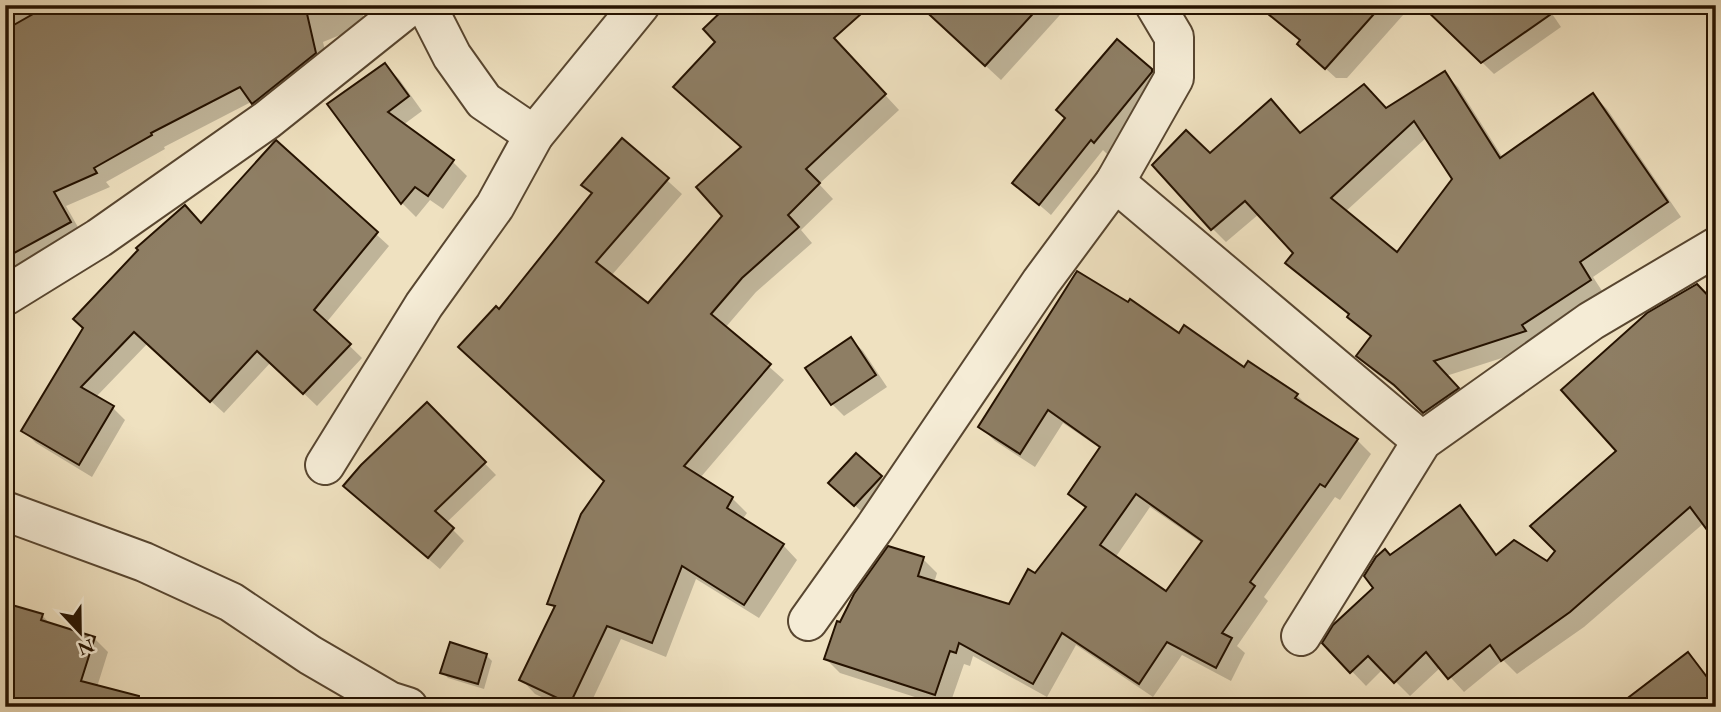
<svg xmlns="http://www.w3.org/2000/svg" width="1721" height="712" font-family="'EB Garamond',serif">
  <style>
    .shadow { fill: #0003; fill-rule: evenodd }
    .building { fill: #8e7e64; stroke: #251200; stroke-width: 2; fill-rule: evenodd }
    .lines { fill: none; stroke-linecap: round; stroke-linejoin: round }
    .street-casing { stroke: #584630; stroke-width: 42 }
    .street { stroke: #f5ecd6; stroke-width: 38 }
  </style>
  <rect width="100%" height="100%" fill="#efe1c0"/>
  <filter id="stains"><feTurbulence type="fractalNoise" baseFrequency=".00286" numOctaves="4"/><feColorMatrix values="0 0 0 0 .2 0 0 0 0 .09 0 0 0 0 .02 0 0 0 .5 -.17"/></filter>
  <radialGradient id="worn" r=".72"><stop offset=".6" stop-color="#630" stop-opacity="0"/><stop offset="1" stop-color="#630" stop-opacity=".3"/></radialGradient>
  <g class="shadow">
    <polygon points="5,5 358,5 367,24 323,42 329,67 267,116 253,101 164,147 165,149 106,182 110,187 66,206 83,236 5,279"/>
    <polygon points="802,5 899,110 819,184 833,199 801,230 812,243 756,292 725,328 784,380 700,478 732,498 747,513 742,520 783,545 797,560 759,618 696,579 666,657 621,639 589,707 563,707 535,694 521,679 556,609 550,603 606,482 500,312 593,194 623,140 682,194 611,276 648,305 724,216 743,148"/>
    <polygon points="920,5 1069,5 1001,80"/>
    <polygon points="1256,5 1412,5 1347,78 1336,78 1315,59 1301,42"/>
    <polygon points="1424,5 1546,5 1561,27 1494,74"/>
    <polygon points="1703,5 1716,5 1716,40"/>
    <polygon points="385,65 399,79 422,111 403,125 453,162 467,176 443,209 430,200 416,217 402,203 330,104"/>
    <polygon points="1151,70 1163,82 1159,93 1107,154 1103,150 1051,215 1014,183 1066,118"/>
    <path d="M1444,73L1458,87L1503,158L1593,95L1607,109L1681,217L1593,277L1604,294L1539,346L1446,376L1472,403L1438,426L1410,399L1372,370L1358,356L1372,338L1350,316L1287,263L1296,253L1259,214L1226,242L1212,228L1210,156L1301,134L1387,110ZM1427,137L1455,179L1397,254L1345,212Z"/>
    <polygon points="276,143 389,246 326,323 362,358 317,406 271,362 224,413 148,343 95,398 113,408 125,420 92,477 36,443 24,431"/>
    <polygon points="1648,315 1704,523 1584,627 1517,674 1503,660 1464,692 1441,667 1410,696 1383,669 1366,686 1325,643 1376,588 1390,557 1460,507 1474,522 1498,556 1547,563 1618,451"/>
    <path d="M1180,335L1297,395L1311,409L1357,440L1371,454L1340,500L1335,497L1264,597L1268,601L1237,646L1245,653L1231,681L1182,655L1153,697L1076,645L1047,697L973,656L970,666L964,664L949,707H946L840,673L826,659L840,624L923,559L937,573L934,583L1009,607L1087,510L1070,494L1101,449L1063,423L1035,467L995,441L980,427ZM1150,507L1202,543L1167,593L1115,558Z"/>
    <polygon points="851,339 863,351 887,387 844,416 832,404"/>
    <polygon points="427,404 496,475 446,523 464,541 440,569 357,497"/>
    <polygon points="856,455 887,483 861,511 831,483"/>
    <polygon points="42,615 52,626 95,639 108,652 97,687 166,707 5,707"/>
    <polygon points="486,655 492,661 484,689 448,678 442,672"/>
  </g>
  <g class="building">
    <polygon points="49,5 305,5 316,53 252,104 240,87 151,133 152,135 94,168 97,173 54,192 71,222 5,258 5,30"/>
    <polygon points="728,5 871,5 834,38 886,94 806,169 820,183 788,215 799,227 742,278 711,314 771,364 684,466 733,497 727,508 784,544 744,605 682,566 652,643 607,626 570,704 519,680 555,606 547,604 581,514 604,481 458,347 496,306 499,309 592,193 581,185 622,138 669,178 596,262 648,303 722,216 696,187 741,147 673,87 715,42 703,29"/>
    <polygon points="919,5 1041,5 985,66"/>
    <polygon points="1257,5 1382,5 1325,69 1297,44 1300,40"/>
    <polygon points="1421,5 1564,5 1481,63"/>
    <polygon points="1117,39 1152,69 1152,72 1094,143 1091,140 1039,205 1012,183 1065,118 1056,110"/>
    <polygon points="385,63 409,96 388,112 454,160 428,196 415,187 401,204 327,104"/>
    <path d="M1445,71L1500,158L1593,93L1668,202L1580,262L1591,280L1522,325L1526,331L1434,361L1459,388L1423,413L1394,385L1356,356L1371,336L1347,317L1349,314L1285,263L1293,253L1245,201L1211,230L1152,165L1186,130L1210,153L1271,99L1300,133L1364,84L1386,108ZM1414,121L1452,179L1397,252L1331,198Z"/>
    <polygon points="276,140 378,232 314,310 351,344 303,394 257,351 210,402 134,332 81,387 114,406 79,465 21,431 83,328 73,319 138,250 136,248 185,205 201,223"/>
    <path d="M1077,271L1128,302L1130,299L1179,333L1184,325L1244,367L1248,361L1298,394L1295,398L1358,439L1325,487L1320,484L1250,582L1255,586L1222,633L1232,638L1216,668L1167,642L1139,684L1062,633L1033,684L959,643L956,653L950,651L935,695L824,659L837,621L840,622L854,594L888,546L924,557L918,576L1009,604L1028,569L1035,573L1086,507L1068,494L1100,447L1048,410L1020,454L978,427ZM1136,494L1202,541L1166,591L1100,545Z"/>
    <polygon points="1697,284 1716,304 1716,542 1690,507 1570,612 1501,661 1490,645 1448,679 1426,652 1394,683 1368,656 1350,673 1322,643 1333,625 1373,588 1364,576 1376,557 1385,549 1390,555 1460,505 1496,555 1514,540 1547,561 1555,551 1530,526 1616,451 1561,390 1647,313"/>
    <polygon points="851,337 876,375 831,405 805,368"/>
    <polygon points="427,402 486,462 435,511 454,528 428,558 343,486 361,465"/>
    <polygon points="856,453 882,476 854,506 828,483"/>
    <polygon points="5,603 43,614 41,620 95,637 81,681 139,696 138,707 5,707"/>
    <polygon points="450,642 487,654 478,684 440,673"/>
    <polygon points="1688,652 1716,689 1716,707 1616,707"/>
  </g>
  <g class="lines">
    <defs>
      <g id="street">
        <polyline points="426,5 452,56 484,101 534,135"/>
        <polyline points="1115,182 1422,441"/>
        <polyline points="5,296 99,238 267,120 411,5"/>
        <polyline points="325,465 424,305 495,206 534,135 640,5"/>
        <polyline points="5,511 144,562 231,602 310,655 389,701 408,707"/>
        <polyline points="808,621 875,527 1041,282 1115,182 1174,78 1174,37 1155,5"/>
        <polyline points="1301,636 1422,441 1591,321 1716,247"/>
      </g>
    </defs>
    <use href="#street" class="street-casing"/>
    <use href="#street" class="street"/>
  </g>
  <rect width="1721" height="712" fill="none" stroke="#efe1c0" stroke-width="28"/>
  <rect x="7" y="7" width="1707" height="698" fill="none" stroke="#251200" stroke-width="3.5"/>
  <rect x="14" y="14" width="1693" height="684" fill="none" stroke="#251200" stroke-width="2"/>
  <g transform="translate(80 632) rotate(158)" stroke="#f5ecd6" stroke-width="5" paint-order="stroke">
  <path d="M0-5L12 26L0 18L-12 26Z" fill="#251200"/>
  <text y="-10" font-size="19" font-weight="bold" text-anchor="middle" fill="#251200">N</text>
  </g>
  <rect width="100%" height="100%" filter="url(#stains)"/>
  <rect width="100%" height="100%" fill="url(#worn)"/>
</svg>
